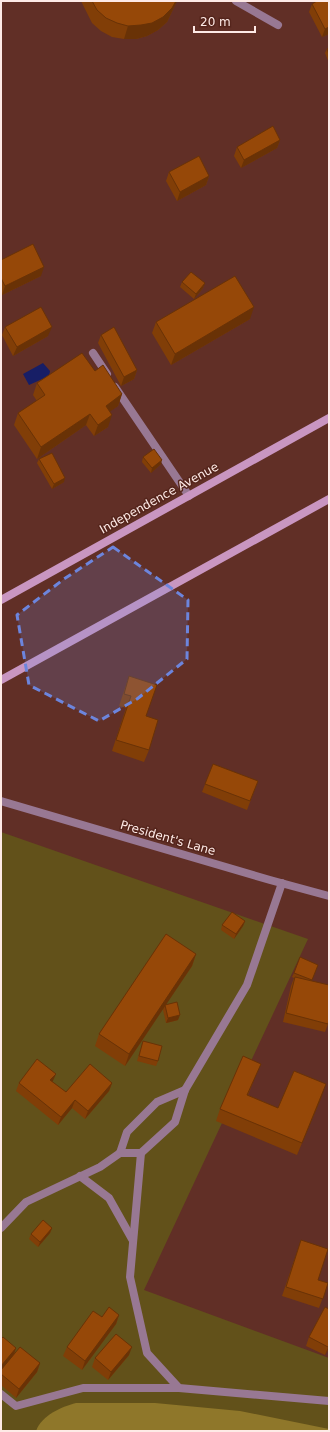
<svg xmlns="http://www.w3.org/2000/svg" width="330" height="1432" font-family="'DejaVu Sans',sans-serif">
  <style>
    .green { fill: #62511a }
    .forest { fill: #8f772a }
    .water { fill: #171e66 }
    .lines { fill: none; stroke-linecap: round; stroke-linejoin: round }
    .service { stroke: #987893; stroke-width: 8 }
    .minor { stroke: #987893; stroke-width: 8 }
    .secondary { stroke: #c996c1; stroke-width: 8 }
    .wall { fill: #813e07 }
    .shaded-wall { fill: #693206 }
    .building { fill: #964808; stroke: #693206 }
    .marked { fill: #6c85dd; fill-opacity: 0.2; stroke: #6c85dd; stroke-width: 3; stroke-dasharray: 8 5; stroke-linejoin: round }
    .labels { text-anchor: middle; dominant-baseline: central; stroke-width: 3; stroke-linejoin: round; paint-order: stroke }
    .street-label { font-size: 12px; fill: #feeae6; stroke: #55251c }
  </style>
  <rect width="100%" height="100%" fill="#612f26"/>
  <polygon class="green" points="1,832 308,939 144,1290 329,1358 329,1431 1,1431"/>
  <path class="forest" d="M76,1403H155L240,1411L329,1429V1431H36C42,1415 61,1407 76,1403Z"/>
  <polygon class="water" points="43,363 50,371 49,376 29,385 23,374"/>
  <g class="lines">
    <g class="service">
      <polyline points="236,1 278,25"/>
      <polyline points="93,353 107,374"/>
      <polyline points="115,387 189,496"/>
      <polyline points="120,1153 127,1132 157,1102 185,1090"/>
      <polyline points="141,1153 130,1277 147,1353 179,1388 329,1401"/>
      <polyline points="80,1176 109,1198 132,1239"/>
      <polyline points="1,1228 26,1202 100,1167 120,1153 141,1153 175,1122 185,1090 247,985 282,883"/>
      <polyline points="1,1394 16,1406 83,1388 179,1388"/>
    </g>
    <polyline class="minor" points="1,801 270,880 329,896"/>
    <g class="secondary">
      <polyline points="1,600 329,418"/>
      <polyline points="1,680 329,499"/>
    </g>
  </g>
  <g class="wall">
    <polygon points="81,1 177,1 167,22 158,30 147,36 136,39 124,39 112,37 101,31 92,23"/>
    <polygon points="312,4 329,34 322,37 309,12"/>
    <polygon points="329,48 329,63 325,53 327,49"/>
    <polygon points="280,140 277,148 241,168 234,156 237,147"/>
    <polygon points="169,172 209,176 206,185 177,201 166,181"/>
    <polygon points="1,260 41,276 2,295 1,293"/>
    <polygon points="182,282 205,283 203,288 194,299 180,287"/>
    <polygon points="250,319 171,365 152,333 156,322"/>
    <polygon points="5,327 48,336 13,356 2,335"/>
    <polygon points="101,335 137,370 134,379 121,386 98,343"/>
    <polygon points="95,371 122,394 118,406 110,411 108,427 94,436 86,425 37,459 14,425 18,413 37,401 33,395 37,383"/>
    <polygon points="143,457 161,464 151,473 142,462"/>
    <polygon points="39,459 64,482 52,489 37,463"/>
    <polygon points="129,676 146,716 149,750 144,762 112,751 126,708 119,706"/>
    <polygon points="213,764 258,781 247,810 202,792"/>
    <polygon points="245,921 243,926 234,939 221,930 222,925"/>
    <polygon points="196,954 192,966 165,1005 178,1020 166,1023 163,1010 164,1007 125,1066 95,1046 99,1034"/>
    <polygon points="318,965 311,981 328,1024 325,1032 283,1022 291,986 294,978 292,977 294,973"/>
    <polygon points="143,1041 158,1061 156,1066 137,1061"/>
    <polygon points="256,1075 248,1095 278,1108 322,1096 297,1155 216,1121 220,1109"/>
    <polygon points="53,1082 66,1092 112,1083 109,1091 85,1119 72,1108 58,1125 16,1091 19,1083"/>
    <polygon points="52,1228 50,1233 38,1247 29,1239 31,1234"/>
    <polygon points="301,1240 318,1280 328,1283 319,1308 282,1296"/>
    <polygon points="325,1307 329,1348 325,1355 306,1346 309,1337"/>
    <polygon points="119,1315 116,1324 82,1370 63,1356 67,1347 102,1317"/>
    <polygon points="1,1339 16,1348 14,1354 40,1363 37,1372 16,1398 1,1385"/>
    <polygon points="129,1355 108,1380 92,1367 95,1358"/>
  </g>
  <g class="shaded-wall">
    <polygon points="176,1 177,1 167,22 158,30 147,36 136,39 124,39 128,26"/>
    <polygon points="329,27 329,34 322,37 325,29"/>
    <polygon points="280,140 277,148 241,168 244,160"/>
    <polygon points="209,176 206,185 177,201 180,192"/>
    <polygon points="44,267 41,276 2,295 5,286"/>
    <polygon points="205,283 203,288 194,299 196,294"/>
    <polygon points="254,307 250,319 171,365 175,354"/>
    <polygon points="52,327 48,336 13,356 17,347"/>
    <polygon points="137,370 134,379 121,386 124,377"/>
    <polygon points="122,394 118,406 102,417 106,406"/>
    <polygon points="90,414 86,425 37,459 41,447"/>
    <polygon points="112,415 108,427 94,436 98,425"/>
    <polygon points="162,460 161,464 151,473 152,468"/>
    <polygon points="65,478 64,482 52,489 54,484"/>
    <polygon points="245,921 243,926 234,939 236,934"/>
    <polygon points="196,954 192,966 125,1066 129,1054"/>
    <polygon points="180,1015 178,1020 166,1023 168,1018"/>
    <polygon points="56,1074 52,1083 50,1080"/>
    <polygon points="112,1083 109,1091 85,1119 88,1111"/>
    <polygon points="326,1084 322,1096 297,1155 302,1143"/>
    <polygon points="75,1100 72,1108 58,1125 61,1117"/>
    <polygon points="52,1228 50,1233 38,1247 40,1242"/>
    <polygon points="119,1315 116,1324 82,1370 85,1361"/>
    <polygon points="329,1345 329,1348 325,1355"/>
    <polygon points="132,1347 129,1355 108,1380 111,1372"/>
    <polygon points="16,1348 13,1357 1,1371 1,1366"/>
    <polygon points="40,1363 37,1372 16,1398 19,1389"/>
  </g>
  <g class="building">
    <polygon points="92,1 176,1 172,8 163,17 152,23 141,25 128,26 117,23 106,18 97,10"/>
    <polygon points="317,1 329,1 329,27 325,29 312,4"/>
    <polygon points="329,48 329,54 327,49"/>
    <polygon points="273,126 280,140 244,160 237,147"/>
    <polygon points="199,156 209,176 180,192 169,172"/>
    <polygon points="33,244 44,267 5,286 1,278 1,260"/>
    <polygon points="191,272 205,283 196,294 182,282"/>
    <polygon points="235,276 254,307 175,354 156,322"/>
    <polygon points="41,307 52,327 17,347 5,327"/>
    <polygon points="114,327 137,370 124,377 101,335"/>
    <polygon points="82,353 95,371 103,365 122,394 106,406 112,415 98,425 90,414 41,447 18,413 45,395 37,383"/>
    <polygon points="154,449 162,460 152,468 143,457"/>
    <polygon points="52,453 65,478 54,484 39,459"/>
    <polygon points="129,676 157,685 146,716 158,720 149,750 116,740 131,696 124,694"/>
    <polygon points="213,764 258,781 250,801 205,784"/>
    <polygon points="232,912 245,921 236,934 222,925"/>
    <polygon points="166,934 196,954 129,1054 99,1034"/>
    <polygon points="300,957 318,965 312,980 294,973"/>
    <polygon points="295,977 329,985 329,1020 328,1024 286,1013"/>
    <polygon points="177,1002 180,1015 168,1018 165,1005"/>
    <polygon points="143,1041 162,1046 158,1061 139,1056"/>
    <polygon points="243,1056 261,1064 247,1095 278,1108 294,1071 326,1084 302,1143 220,1109"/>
    <polygon points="37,1059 56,1074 50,1080 66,1092 90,1064 112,1083 88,1111 75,1100 61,1117 19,1083"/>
    <polygon points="43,1220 52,1228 40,1242 31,1234"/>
    <polygon points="301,1240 328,1249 318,1280 328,1283 323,1299 286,1287"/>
    <polygon points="109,1307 119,1315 85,1361 67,1347 93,1311 102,1317"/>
    <polygon points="325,1307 329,1309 329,1345 328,1347 309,1337"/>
    <polygon points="116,1334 132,1347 111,1372 95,1358"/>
    <polygon points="3,1337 16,1348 1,1366 1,1339"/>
    <polygon points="20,1347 40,1363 19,1389 1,1374 1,1370"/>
  </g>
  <path class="marked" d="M113,547L188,600L187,659L137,699L99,721L29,685L17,615L64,579Z"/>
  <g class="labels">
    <g class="street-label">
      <text transform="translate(159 498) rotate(-29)">Independence Avenue</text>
      <text transform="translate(168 838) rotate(16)">President's Lane</text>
    </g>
  </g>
  <rect width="330" height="1432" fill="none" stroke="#feeae6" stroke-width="4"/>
  <path d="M194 26v6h61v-6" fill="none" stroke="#feeae6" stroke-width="2"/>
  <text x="200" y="26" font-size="12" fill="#feeae6" stroke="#55251c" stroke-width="3" paint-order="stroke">20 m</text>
</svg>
